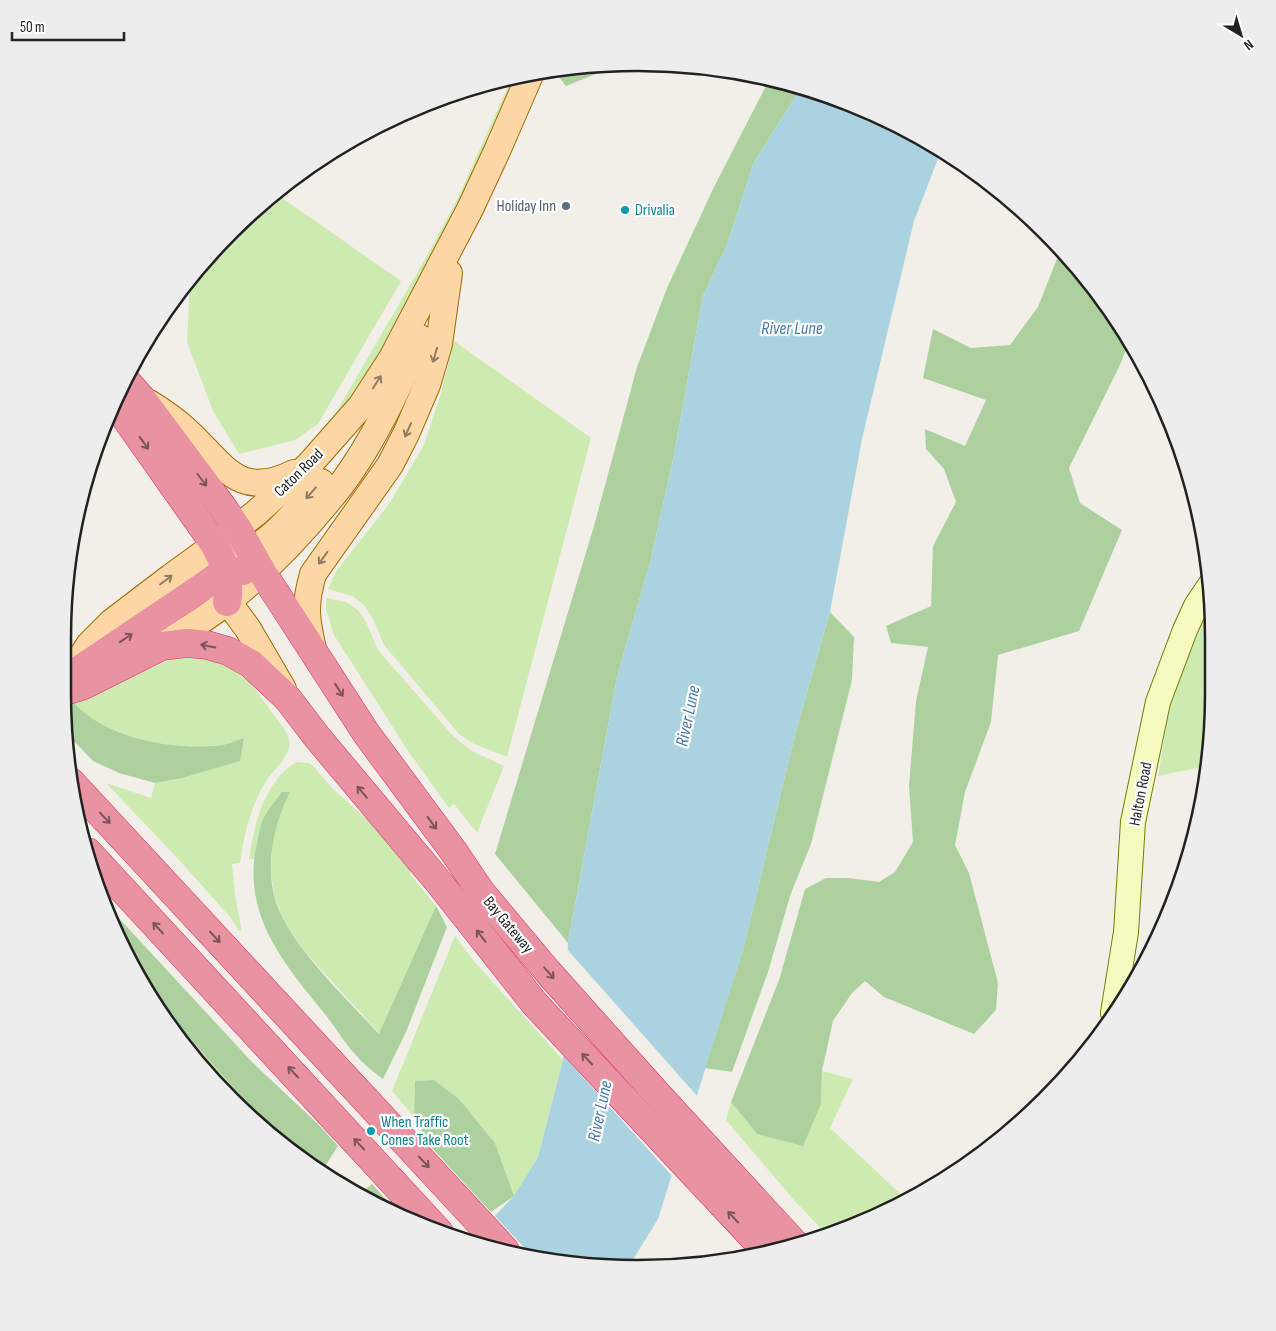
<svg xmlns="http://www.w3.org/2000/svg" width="1276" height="1331" font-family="'Sofia Sans Condensed',sans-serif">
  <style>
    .grass { fill: #cdebb0 }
    .forest { fill: #add19e }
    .water { fill: #aad3df }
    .pier { fill: #f2efe9 }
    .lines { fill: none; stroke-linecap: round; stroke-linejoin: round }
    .secondary-casing { stroke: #707d05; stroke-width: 26 }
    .primary-casing { stroke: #a06b00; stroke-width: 28 }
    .highway-casing { stroke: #dc2a67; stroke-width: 29 }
    .secondary { stroke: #f7fabf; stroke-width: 24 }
    .primary { stroke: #fcd6a4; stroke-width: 26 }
    .highway { stroke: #e892a2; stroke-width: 28 }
    .oneway { stroke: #8f7c63 }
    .oneway2 { stroke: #7b545c }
    .service-dot { fill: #5c6f8a; stroke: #fff; stroke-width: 2 }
    .culture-dot { fill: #0f9aa8; stroke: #fff; stroke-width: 2 }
    .labels { text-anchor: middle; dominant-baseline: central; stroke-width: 4.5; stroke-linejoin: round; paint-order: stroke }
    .service-label { font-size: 16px; fill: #4e5e75; stroke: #fff; text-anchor: end }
    .culture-label { font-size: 16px; fill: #0d838f; stroke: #fff; text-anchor: start }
    .street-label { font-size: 16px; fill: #222; stroke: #fff }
    .water-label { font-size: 18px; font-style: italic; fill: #4a7aab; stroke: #fff }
    .rim { fill: none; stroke: #222; stroke-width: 2.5 }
  </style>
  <rect width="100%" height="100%" fill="#f2efe9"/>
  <g class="grass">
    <polygon points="517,78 392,348 327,428 424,261 457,200 511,79"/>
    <polygon points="275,193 401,281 318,424 295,440 239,454 213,411 187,342 190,279 205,259"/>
    <polygon points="454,341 591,438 507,757 474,744 459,734 384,645 373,619 364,605 352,596 328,589 337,570 389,504 424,445 441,393"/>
    <polygon points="326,598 346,602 358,610 366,622 378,650 454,737 472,751 504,766 477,833 454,804 449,808 408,751 334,635 326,609"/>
    <polygon points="1212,605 1212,731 1206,766 1158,776 1172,693 1206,615"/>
    <path d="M178,656L218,657L246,677L285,730C288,736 291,741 289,748C285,762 272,771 265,783C250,808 244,835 240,863L232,864L235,895L242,931H239L230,917L180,861L106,783L151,798L155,783L182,778L244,738C237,740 229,744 222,745C175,751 107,739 74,703Z"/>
    <path d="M296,762L308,763L312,765L333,789L379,830L412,867L410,874L436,906L380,1034L306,953L285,923L275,899L271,873L272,844L280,812L290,792L263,818L254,859H249C254,825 264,782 296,762Z"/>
    <polygon points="455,936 473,960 563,1060 538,1157 514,1196 495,1143 459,1099 434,1080 415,1081 414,1117 392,1091"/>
    <polygon points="146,988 279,1140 258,1125 160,1013"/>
    <polygon points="822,1071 853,1079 830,1128 907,1200 893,1209 826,1234 793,1199 726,1120 731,1102 757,1134 821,1104"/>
  </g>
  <g class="forest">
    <polygon points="600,64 608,64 601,72 566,86 559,77 561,70"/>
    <polygon points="769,80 801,88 754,162 727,245 703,296 673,460 650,563 617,677 568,943 495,854 594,526 637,367 667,288 714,187"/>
    <polygon points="1060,251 1094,287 1129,343 1119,367 1069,468 1080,503 1122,530 1079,631 998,655 991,722 965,792 955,845 969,873 998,983 996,1010 974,1034 884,997 865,981 852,993 833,1021 822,1071 821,1104 803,1146 757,1134 731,1102 779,980 805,889 826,878 849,878 879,882 895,872 913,842 909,786 916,701 928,647 891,643 886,626 931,606 933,546 956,502 944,469 926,449 925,429 965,446 986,400 923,378 933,329 971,348 1010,345 1038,307"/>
    <polygon points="830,612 854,637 852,680 811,844 791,893 768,972 732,1072 705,1068 744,946 794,738"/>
    <path d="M74,703C107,739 175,751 222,745C229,744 237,740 244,738L240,761L182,778L155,783L119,773L93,761L67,734L64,711Z"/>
    <path d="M282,792H290C274,824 265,863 275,899C288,944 347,999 379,1034L436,906L447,927L406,1032L383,1079C372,1071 362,1063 354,1053C343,1041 335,1026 324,1013C283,962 241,914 257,843C259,835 260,824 264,817C269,808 276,800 282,792Z"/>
    <polygon points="103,901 252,1062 318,1124 338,1146 322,1171 279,1140 146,988 106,914"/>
    <polygon points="434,1080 459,1099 495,1143 514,1196 491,1212 430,1146 414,1117 415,1081"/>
    <polygon points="372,1184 398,1213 358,1195"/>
  </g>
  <polygon class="water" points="801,88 823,93 925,139 941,151 914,221 862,439 830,612 794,738 744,946 658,1219 629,1266 563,1264 470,1242 514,1196 538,1157 563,1060 568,943 617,677 650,563 673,460 703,296 727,245 754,162"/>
  <g class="pier">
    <polygon points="566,948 698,1097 673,1177 561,1053"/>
    <polygon points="493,1214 532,1256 468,1241"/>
  </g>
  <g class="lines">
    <defs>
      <polyline id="secondary" points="1113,1013 1126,932 1133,822 1158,702 1185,630 1196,606 1210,585"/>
      <g id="primary">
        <path d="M149,403C162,411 175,420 187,431C223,464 238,501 294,473"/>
        <path d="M231,561C266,549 298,510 321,482"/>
        <polyline points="218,588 248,629 283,689"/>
        <path d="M162,646C184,631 207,618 228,601C270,568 308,527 341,485C374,441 398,388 420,338"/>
        <path d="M313,649C306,618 304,606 313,574L390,465L406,434L427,385L439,344L449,273"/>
        <polyline points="70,674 89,645 112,622 171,577 215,545 256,513 308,466 361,406 392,358 470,209 497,151 530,75"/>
      </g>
      <g id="highway">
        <polyline points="126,381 142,399 224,509 237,528 262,572 366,733 454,852 481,892 548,972 658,1095 796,1245"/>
        <path d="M115,403L215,545C225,565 231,580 227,602"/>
        <polyline points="64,680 220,575 227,572 243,571"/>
        <polyline points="63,692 82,686 162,646 187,643 207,645 228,651 251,664 288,699 317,737 441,885 535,1004 767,1252"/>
        <polyline points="71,782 505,1250"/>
        <polyline points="88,852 439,1232"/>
      </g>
    </defs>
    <use href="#secondary" class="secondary-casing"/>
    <use href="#primary" class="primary-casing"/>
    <use href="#highway" class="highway-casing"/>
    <use href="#secondary" class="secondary"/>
    <use href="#primary" class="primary"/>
    <use href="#highway" class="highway"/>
  </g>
  <defs><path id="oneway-shaft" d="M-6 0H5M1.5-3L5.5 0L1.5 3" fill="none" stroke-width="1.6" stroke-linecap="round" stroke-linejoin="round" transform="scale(1.25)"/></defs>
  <g class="oneway">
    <use href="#oneway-shaft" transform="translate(435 355) rotate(106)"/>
    <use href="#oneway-shaft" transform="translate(377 382) rotate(-57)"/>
    <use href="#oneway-shaft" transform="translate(408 430) rotate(114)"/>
    <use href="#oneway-shaft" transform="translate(311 493) rotate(132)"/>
    <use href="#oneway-shaft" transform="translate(323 558) rotate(126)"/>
    <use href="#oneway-shaft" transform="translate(166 580) rotate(-37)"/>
  </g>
  <g class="oneway2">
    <use href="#oneway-shaft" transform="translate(144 443) rotate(55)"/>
    <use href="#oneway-shaft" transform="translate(202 480) rotate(53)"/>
    <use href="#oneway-shaft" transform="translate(126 638) rotate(-34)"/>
    <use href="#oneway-shaft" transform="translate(208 646) rotate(-168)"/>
    <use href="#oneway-shaft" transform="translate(339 690) rotate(58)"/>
    <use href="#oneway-shaft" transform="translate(362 792) rotate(-130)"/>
    <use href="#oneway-shaft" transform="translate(105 818) rotate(47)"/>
    <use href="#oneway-shaft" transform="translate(432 823) rotate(54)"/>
    <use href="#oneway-shaft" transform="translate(158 928) rotate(-133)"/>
    <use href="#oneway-shaft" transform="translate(481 936) rotate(-128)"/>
    <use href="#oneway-shaft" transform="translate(215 937) rotate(47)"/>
    <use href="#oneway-shaft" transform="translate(549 973) rotate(49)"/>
    <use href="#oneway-shaft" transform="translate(587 1059) rotate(-133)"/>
    <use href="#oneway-shaft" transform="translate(293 1072) rotate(-133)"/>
    <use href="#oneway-shaft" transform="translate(359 1144) rotate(-133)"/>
    <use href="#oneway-shaft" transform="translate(424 1162) rotate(47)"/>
    <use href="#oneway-shaft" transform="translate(733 1217) rotate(-133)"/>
  </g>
  <circle class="service-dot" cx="566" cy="206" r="5"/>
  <g class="culture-dot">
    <circle cx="625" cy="210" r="5"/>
    <circle cx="371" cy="1131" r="5"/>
  </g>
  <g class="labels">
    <g class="service-label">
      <text x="556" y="206">Holiday Inn</text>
    </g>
    <g class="culture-label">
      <text x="635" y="210">Drivalia</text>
      <text x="381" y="1122">When Traffic<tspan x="381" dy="18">Cones Take Root</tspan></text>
    </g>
    <g class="street-label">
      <text transform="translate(299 473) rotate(-44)">Caton Road</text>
      <text transform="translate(1141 794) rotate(-79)">Halton Road</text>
      <text transform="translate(508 925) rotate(50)">Bay Gateway</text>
    </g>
    <g class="water-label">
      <text x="792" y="328">River Lune</text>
      <text transform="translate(688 716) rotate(-78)">River Lune</text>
      <text transform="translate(600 1111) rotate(-78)">River Lune</text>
    </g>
  </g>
  <path d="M0 0H1276V1331H0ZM638 71H638A567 567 0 0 1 1205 638V693A567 567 0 0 1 638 1260H638A567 567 0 0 1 71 693V638A567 567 0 0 1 638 71Z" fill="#ededed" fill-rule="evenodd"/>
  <path class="rim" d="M638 71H638A567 567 0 0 1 1205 638V693A567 567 0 0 1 638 1260H638A567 567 0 0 1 71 693V638A567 567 0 0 1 638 71Z"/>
  <g transform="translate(1241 35) rotate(142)" stroke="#ffffff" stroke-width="4" paint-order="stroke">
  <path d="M0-4L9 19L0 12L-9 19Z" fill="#222222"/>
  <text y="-8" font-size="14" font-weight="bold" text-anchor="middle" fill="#222222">N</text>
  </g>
  <path d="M12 32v8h112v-8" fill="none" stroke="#222222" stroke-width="2.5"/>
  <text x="20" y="32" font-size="15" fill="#222222" stroke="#ffffff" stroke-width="4" paint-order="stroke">50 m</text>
</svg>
